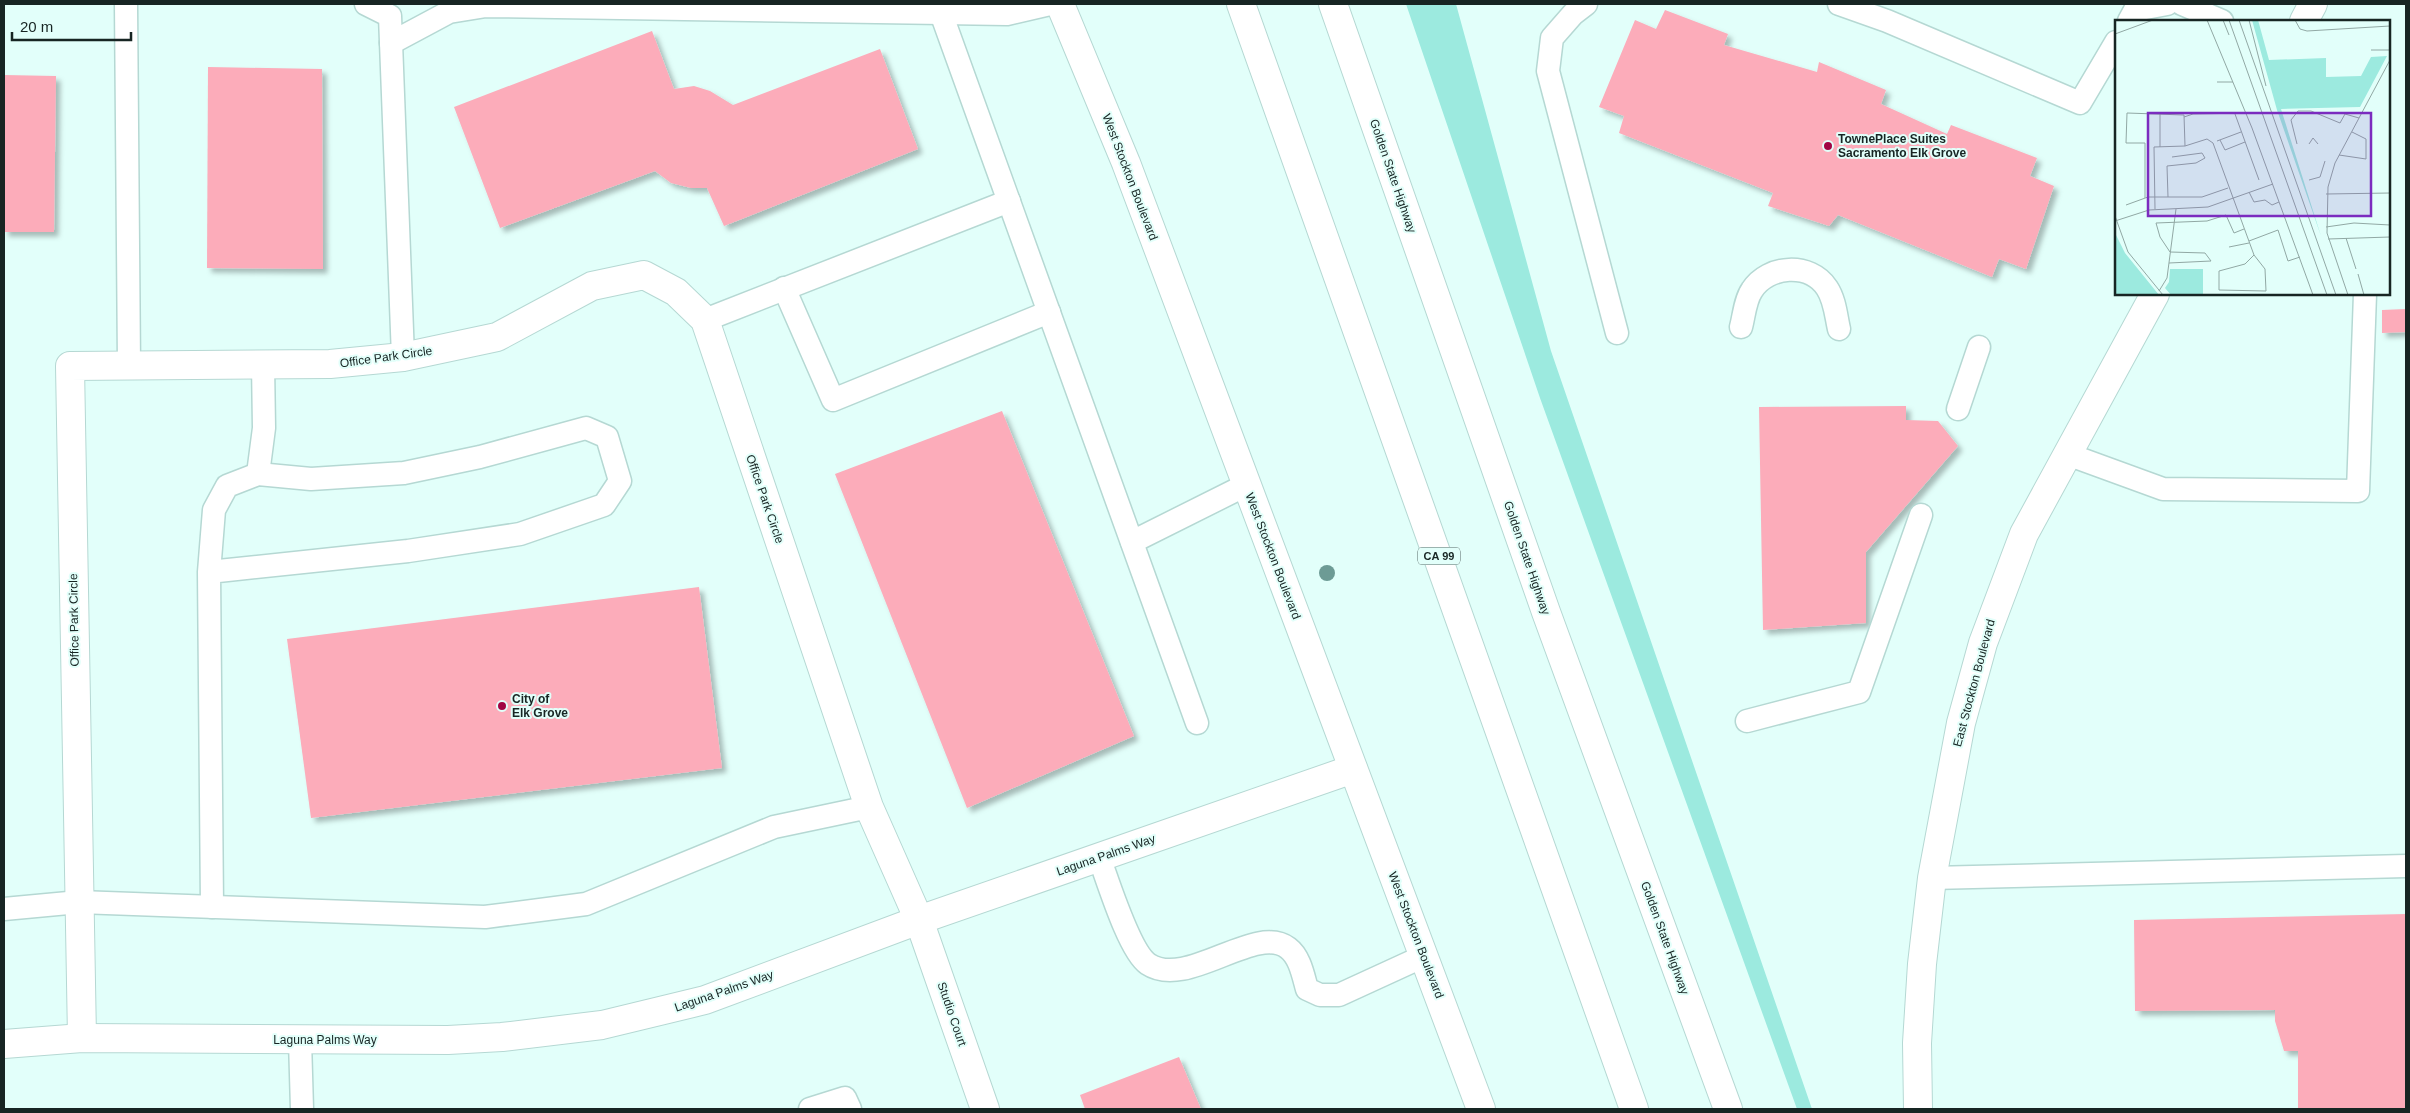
<svg xmlns="http://www.w3.org/2000/svg" width="2410" height="1113" font-family="Helvetica,sans-serif">
  <style>
    .green { fill: #9ceadf }
    .building { fill: #fcacba; filter: url(#shadow) }
    .lines { fill: none; stroke-linecap: round; stroke-linejoin: round }
    .service-casing { stroke: #b5d8d3; stroke-width: 25 }
    .minor-casing { stroke: #b5d8d3; stroke-width: 30 }
    .tertiary-casing { stroke: #b5d8d3; stroke-width: 30 }
    .motorway-casing { stroke: #b5d8d3; stroke-width: 30 }
    .service { stroke: #fff; stroke-width: 22 }
    .minor { stroke: #fff; stroke-width: 28 }
    .tertiary { stroke: #fff; stroke-width: 28 }
    .motorway { stroke: #fff; stroke-width: 28 }
    .tree { fill: #6d9b95 }
    .poi-dot { fill: #a10544; stroke: #e2fffa; stroke-width: 2 }
    .labels { text-anchor: middle; dominant-baseline: central; stroke-width: 4; stroke-linejoin: round; paint-order: stroke }
    .shield { fill: #e2fffa; stroke: #546664; stroke-width: 1 }
    .shield-label { font-size: 11px; font-weight: bold; fill: #172523 }
    .poi-label { font-size: 12px; font-weight: bold; fill: #172523; stroke: #e2fffa; text-anchor: start }
    .street-label { font-size: 12px; fill: #172523; stroke: #e2fffa }
    .inset-road { fill: none; stroke: #91a8a4; stroke-width: 1 }
    .view { fill: #7b2cbf; fill-opacity: 0.15; stroke: #7b2cbf; stroke-width: 2.5 }
    .inset-edge { fill: none; stroke: #172523; stroke-width: 2.5 }
  </style>
  <defs>
    <filter id="shadow"><feDropShadow dx="4.5" dy="4.5" stdDeviation="2.5" flood-color="#0004"/></filter>
  </defs>
  <rect width="100%" height="100%" fill="#e2fffa"/>
  <polygon class="green" points="1406,4 1456,4 1551,351 1812,1109 1797,1109 1540,398"/>
  <g class="building">
    <polygon points="1665,10 1728,34 1724,45 1817,72 1819,62 1886,90 1881,104 1947,134 1951,125 2037,158 2030,176 2054,186 2026,269 1999,259 1992,277 1838,215 1829,226 1768,206 1773,193 1619,133 1624,116 1599,107 1635,20 1656,29"/>
    <polygon points="652,31 674,89 694,86 710,91 733,105 880,49 918,149 724,226 707,188 691,188 671,183 655,171 500,228 454,107"/>
    <polygon points="208,67 322,69 323,269 207,268"/>
    <polygon points="4,75 56,76 54,232 4,232"/>
    <polygon points="2406,309 2406,332 2382,333 2382,310"/>
    <polygon points="1906,406 1906,420 1938,421 1958,446 1866,552 1866,623 1763,630 1759,407"/>
    <polygon points="1002,411 1134,736 967,808 835,474"/>
    <polygon points="699,587 722,768 311,818 287,639"/>
    <polygon points="2406,914 2406,1109 2298,1109 2298,1051 2284,1051 2275,1021 2275,1010 2135,1011 2134,920"/>
    <polygon points="1179,1057 1201,1109 1085,1109 1080,1095"/>
  </g>
  <g class="lines">
    <defs>
      <g id="service">
        <polyline points="126,4 129,366"/>
        <polyline points="366,4 390,16 403,357"/>
        <polyline points="1586,4 1573,14 1552,38 1548,71 1617,333"/>
        <polyline points="1839,4 1887,21 2080,103 2116,42"/>
        <polyline points="2182,4 2222,21"/>
        <polyline points="941,13 1197,723"/>
        <polyline points="2129,21 2135,10 2167,4"/>
        <polyline points="391,43 449,12 486,6 1007,14 1050,4"/>
        <polyline points="784,288 833,400 1049,312"/>
        <polyline points="705,320 1009,201"/>
        <path d="M1741,327C1744,316 1745,300 1752,290C1768,265 1810,262 1827,288C1835,300 1836,316 1839,329"/>
        <polyline points="1958,409 1979,347"/>
        <polyline points="2067,454 2163,489 2358,491 2365,294"/>
        <polyline points="258,474 264,428 263,364"/>
        <polyline points="1132,542 1246,485"/>
        <polyline points="209,572 214,510 227,486 258,474 311,479 404,473 480,457 586,428 607,437 620,481 604,505 520,534 408,551 209,572 212,907"/>
        <polyline points="1747,721 1859,692 1921,515"/>
        <path d="M1099,857C1108,881 1129,951 1148,964C1187,990 1255,923 1288,948C1300,957 1303,975 1307,989L1320,995H1339L1424,956"/>
        <polyline points="1932,878 2406,866"/>
        <polyline points="4,909 79,902 485,917 586,904 774,827 869,807"/>
        <polyline points="300,1040 302,1109"/>
        <polyline points="810,1109 845,1098 850,1109"/>
      </g>
      <g id="minor">
        <polyline points="1060,4 1126,163 1481,1109"/>
        <polyline points="82,1038 70,366 330,364 403,357 497,337 592,286 644,275 676,292 705,320 869,807 919,920 985,1109"/>
        <polyline points="4,1044 82,1038 448,1040 502,1037 602,1025 705,1000 919,920 1353,769"/>
      </g>
      <g id="tertiary">
        <polyline points="2304,21 2313,4"/>
        <polyline points="1918,1109 1917,1043 1922,964 1932,878 1961,723 1983,643 2024,534 2155,294"/>
      </g>
      <g id="motorway">
        <polyline points="1241,4 1634,1109"/>
        <polyline points="1333,4 1546,612 1728,1109"/>
      </g>
    </defs>
    <use href="#service" class="service-casing"/>
    <use href="#minor" class="minor-casing"/>
    <use href="#tertiary" class="tertiary-casing"/>
    <use href="#motorway" class="motorway-casing"/>
    <use href="#service" class="service"/>
    <use href="#minor" class="minor"/>
    <use href="#tertiary" class="tertiary"/>
    <use href="#motorway" class="motorway"/>
  </g>
  <circle class="tree" cx="1327" cy="573" r="8"/>
  <g class="poi-dot">
    <circle cx="1828" cy="146" r="5"/>
    <circle cx="502" cy="706" r="5"/>
  </g>
  <g class="labels">
    <rect class="shield" x="1418" y="547.5" width="42" height="17" rx="4"/>
    <g class="shield-label">
      <text x="1439" y="556">CA 99</text>
    </g>
    <g class="poi-label">
      <text x="1838" y="139">TownePlace Suites<tspan x="1838" dy="14">Sacramento Elk Grove</tspan></text>
      <text x="512" y="699">City of<tspan x="512" dy="14">Elk Grove</tspan></text>
    </g>
    <g class="street-label">
      <text transform="translate(1393 176) rotate(71)">Golden State Highway</text>
      <text transform="translate(1130 177) rotate(69)">West Stockton Boulevard</text>
      <text transform="translate(386 357) rotate(-8)">Office Park Circle</text>
      <text transform="translate(765 499) rotate(71)">Office Park Circle</text>
      <text transform="translate(1273 556) rotate(69)">West Stockton Boulevard</text>
      <text transform="translate(1527 558) rotate(71)">Golden State Highway</text>
      <text transform="translate(74 620) rotate(-91)">Office Park Circle</text>
      <text transform="translate(1974 683) rotate(-75)">East Stockton Boulevard</text>
      <text transform="translate(1106 855) rotate(-19)">Laguna Palms Way</text>
      <text transform="translate(1416 935) rotate(69)">West Stockton Boulevard</text>
      <text transform="translate(1665 938) rotate(70)">Golden State Highway</text>
      <text transform="translate(724 991) rotate(-19)">Laguna Palms Way</text>
      <text transform="translate(952 1014) rotate(71)">Studio Court</text>
      <text x="325" y="1040">Laguna Palms Way</text>
    </g>
  </g>
  <g transform="translate(2115 20)">
    <rect width="275" height="275" fill="#e2fffa"/>
    <path d="M137,0H143L154,40L211,38V57L246,56L256,37L272,36L245,87L166,89L206,216L162,90ZM0,213L10,233L44,275H0ZM55,249H88V275H56L50,268L54,262Z" fill="#9ceadf"/>
    <path class="inset-road" d="M92,0L137,108L198,275M108,0L114,15M114,0L212,275M124,0L221,275M134,0L151,66M180,0L185,9L192,11L275,6M0,14L38,0M256,30H275M102,62H118M45,93V127M120,94L144,160M69,97L78,94L131,93M105,120L110,130L130,122M102,121L126,112M182,124L176,100L183,91H196L225,103L230,94L244,98M194,124L198,118L203,124M224,135L251,139V119L237,112M194,160L205,157L210,141M134,172L139,182L150,180L157,185L164,182M211,174L275,173M53,177L52,146L81,143L90,138L87,133L57,137M30,178V123H11L12,93L69,95L70,126M11,185L33,177H87L113,168M40,189L39,127L70,126L92,119L98,123L139,235L150,249L151,271L104,270V251L130,244L139,235M0,196L13,232L48,275M0,201L34,190L93,187L158,164M211,207L239,203L275,205M231,218L241,249M213,219L275,217M134,221L163,210L173,241L185,237M114,227L134,223M55,232L45,217L41,203L92,201L111,195L119,213L129,209M54,243L96,241L90,233L55,232M243,254L249,275M44,271L52,258L61,189M233,275L212,213L213,167L220,143L275,40"/>
    <path class="view" d="M33,93H256V196H33Z"/>
    <rect width="275" height="275" class="inset-edge"/>
  </g>
  <rect width="2410" height="1113" fill="none" stroke="#172523" stroke-width="10"/>
  <path d="M12 32v8h119v-8" fill="none" stroke="#172523" stroke-width="2.5"/>
  <text x="20" y="32" font-size="15" fill="#172523" stroke="#e2fffa" stroke-width="4" paint-order="stroke">20 m</text>
</svg>
